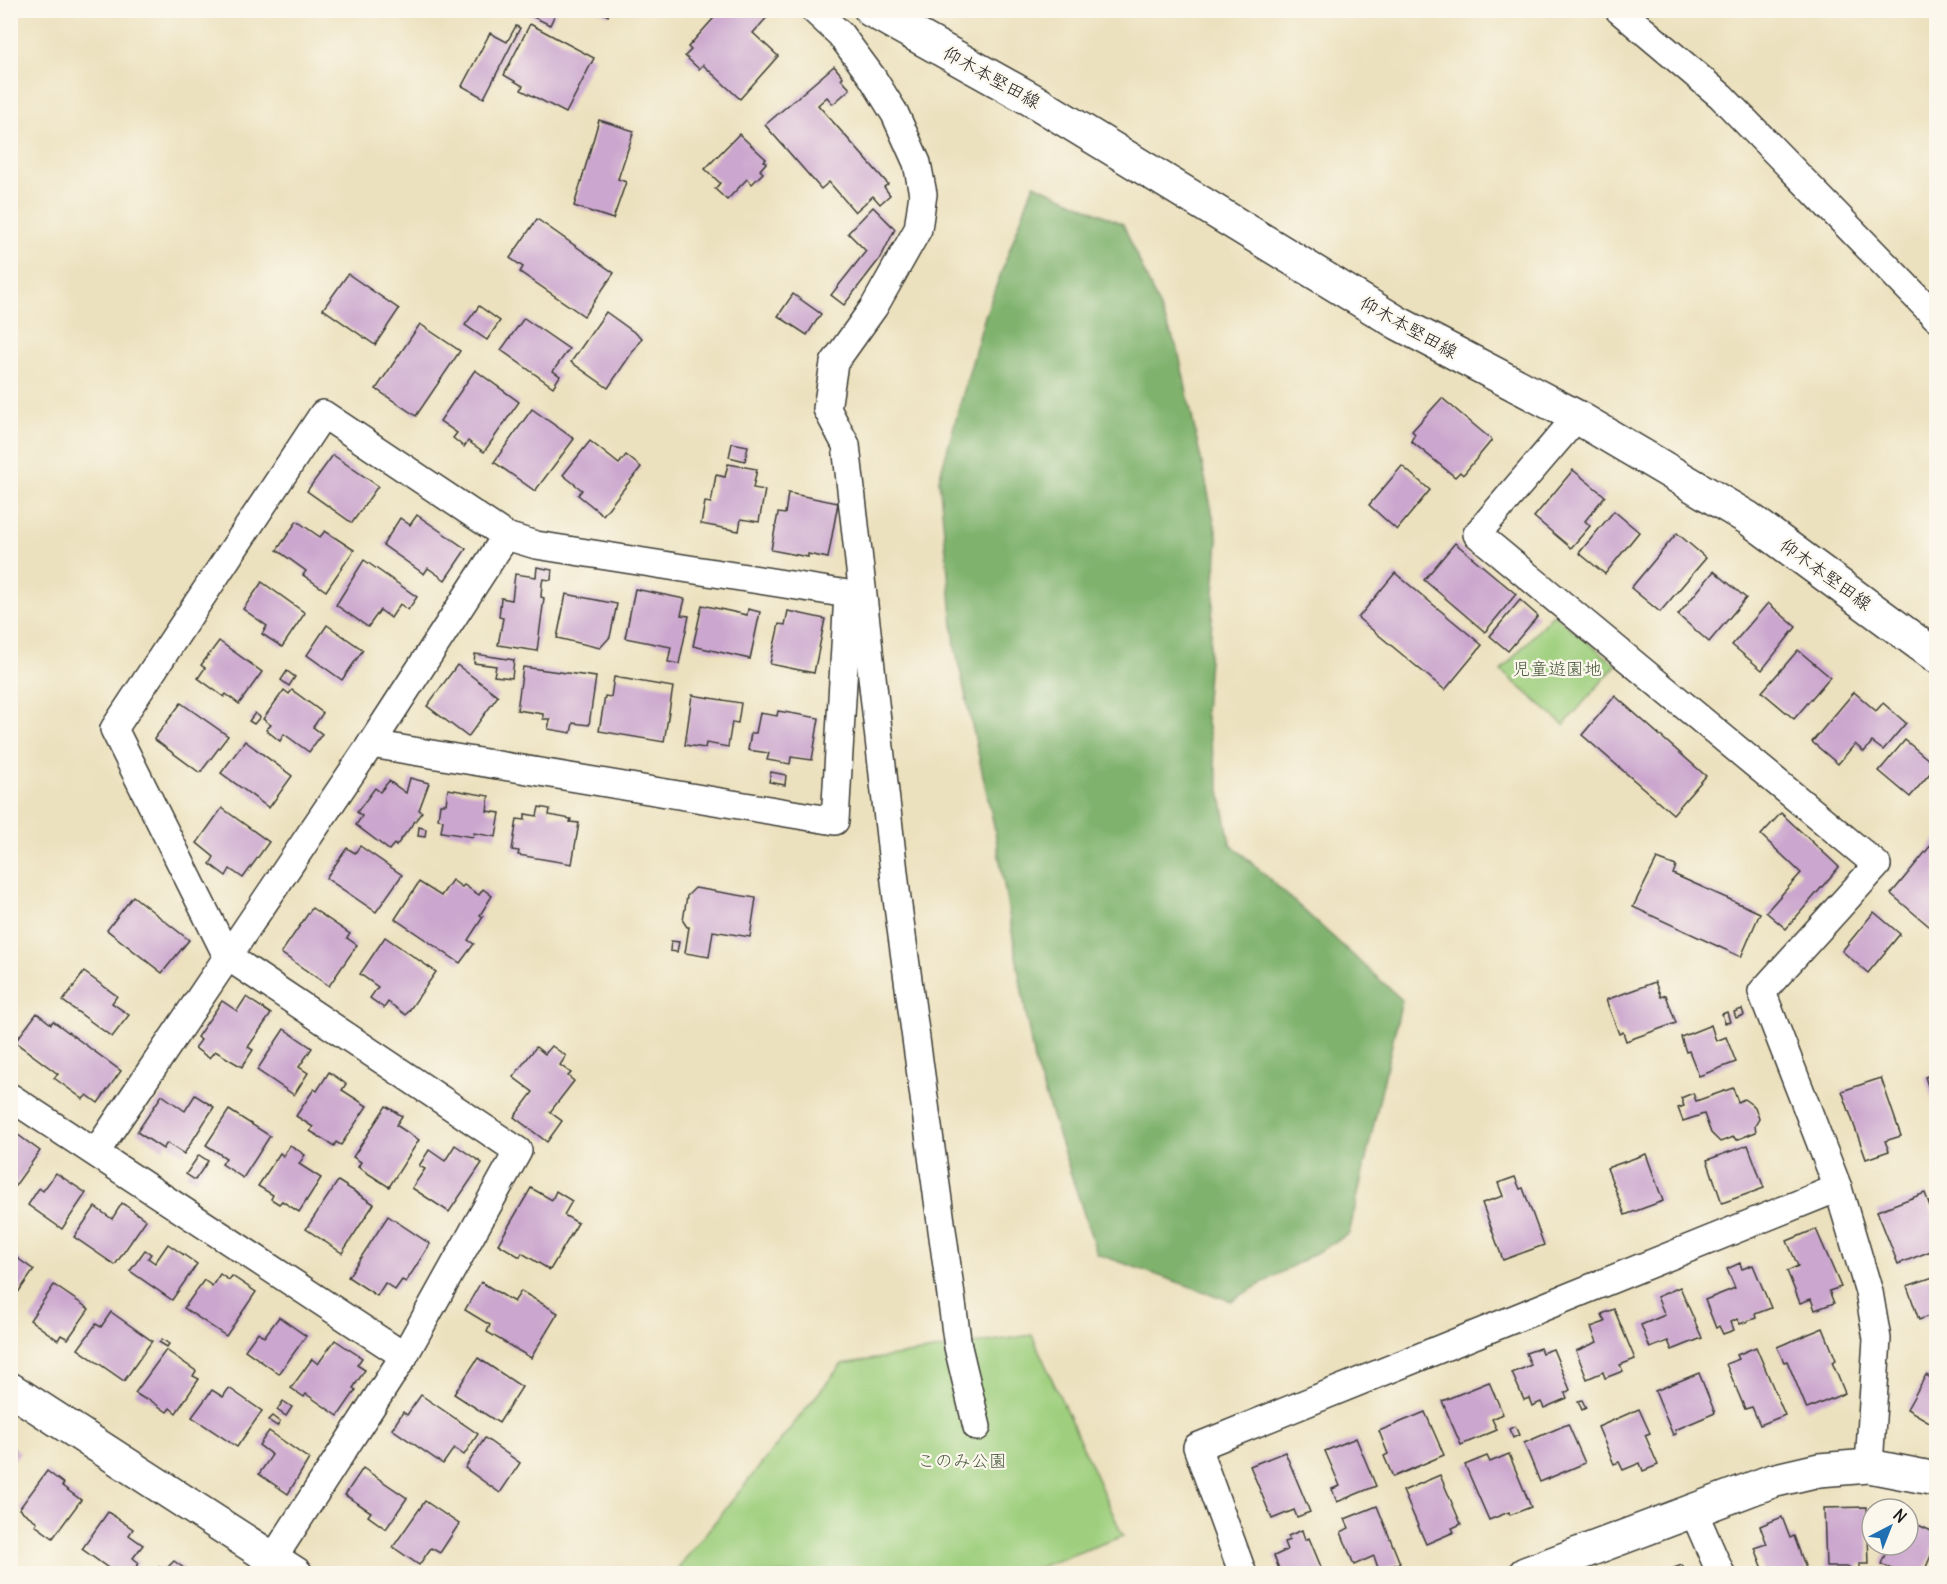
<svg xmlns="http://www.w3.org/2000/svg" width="1947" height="1584" font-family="Delius,'Klee One',sans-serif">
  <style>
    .green { fill: #9fcf7e; stroke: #5e764d; stroke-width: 1.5 }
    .forest { fill: #7fb26d; stroke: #4e6744; stroke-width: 1.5 }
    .building { fill: #cba6ce }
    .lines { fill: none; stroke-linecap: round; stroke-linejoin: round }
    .street-casing { stroke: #3b3a34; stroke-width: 30 }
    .secondary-casing { stroke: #3b3a34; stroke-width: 36 }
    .street { stroke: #fff; stroke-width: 27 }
    .secondary { stroke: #fff; stroke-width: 33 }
    .labels { text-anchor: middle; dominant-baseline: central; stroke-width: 4.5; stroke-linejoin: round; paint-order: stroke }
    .street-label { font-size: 18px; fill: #1c1c1c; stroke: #fbf7ec }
    .park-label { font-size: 18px; fill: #4a5b3e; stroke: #fbf7ec }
  </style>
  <rect width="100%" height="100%" fill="#fbf7ec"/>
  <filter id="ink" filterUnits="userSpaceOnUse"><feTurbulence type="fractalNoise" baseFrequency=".0167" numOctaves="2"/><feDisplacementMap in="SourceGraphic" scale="12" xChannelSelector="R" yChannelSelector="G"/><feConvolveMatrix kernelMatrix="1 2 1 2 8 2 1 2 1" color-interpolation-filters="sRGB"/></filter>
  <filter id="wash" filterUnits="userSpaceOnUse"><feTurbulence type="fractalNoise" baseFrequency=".008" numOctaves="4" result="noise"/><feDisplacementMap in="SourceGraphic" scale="24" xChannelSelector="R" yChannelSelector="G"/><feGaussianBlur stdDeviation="1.35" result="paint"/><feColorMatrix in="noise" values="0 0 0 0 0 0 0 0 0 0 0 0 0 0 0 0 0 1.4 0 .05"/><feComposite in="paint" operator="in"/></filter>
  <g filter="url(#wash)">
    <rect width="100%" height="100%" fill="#ece1be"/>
    <g class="green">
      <polygon points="1553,614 1616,665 1564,725 1501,671"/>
      <polygon points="1032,1335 1123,1536 1024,1573 673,1574 842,1364"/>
    </g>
    <polygon class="forest" points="1034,184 1123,224 1178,350 1218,540 1205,712 1230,843 1402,1000 1349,1234 1231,1301 1097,1254 1034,1061 994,826 955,647 939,479 985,316"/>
    <g id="blocks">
      <g class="building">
        <polygon points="519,10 557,10 550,25"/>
        <polygon points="598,10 611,10 608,16"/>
        <polygon points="721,10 769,10 771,13 753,33 778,56 740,99 703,65 699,69 685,56 691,50 688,47"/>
        <polygon points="530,24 594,58 566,113 521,90 523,86 504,75"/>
        <polygon points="516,26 520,28 484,98 462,86 490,33 507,42"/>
        <polygon points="834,66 843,77 841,79 850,89 833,104 827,97 818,105 888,184 884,187 890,195 880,204 873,196 855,212 829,182 821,189 765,125"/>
        <polygon points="599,120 634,131 618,179 626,182 613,219 574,206"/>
        <polygon points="739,134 766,159 764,161 766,163 760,170 763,173 752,184 747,179 727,200 715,189 720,183 705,169"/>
        <polygon points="873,207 895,229 881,257 844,305 831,295 866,251 848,233"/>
        <polygon points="537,219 614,273 584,316 520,272 523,267 510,258"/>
        <polygon points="348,274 399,309 375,345 323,309"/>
        <polygon points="793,294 821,314 807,335 778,316"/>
        <polygon points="479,306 500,321 487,340 465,325"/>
        <polygon points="606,312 642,338 608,388 571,362"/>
        <polygon points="524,318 569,349 553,371 560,376 553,387 501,350"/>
        <polygon points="420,324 460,351 416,416 376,389"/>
        <polygon points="475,370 519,402 484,452 468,441 464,447 453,438 457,433 440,421"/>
        <polygon points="1442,398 1492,440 1463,475 1460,472 1455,477 1411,441 1415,434 1412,431"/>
        <polygon points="532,409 574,439 535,491 494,462"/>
        <polygon points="590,441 619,464 626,455 641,467 603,515 578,495 582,490 563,475"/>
        <polygon points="732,443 748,446 745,461 729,457"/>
        <polygon points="333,455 378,486 352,523 307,491"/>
        <polygon points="728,464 757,469 753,488 765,490 759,522 741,519 739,531 701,524 705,502 711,503 716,475 725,477"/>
        <polygon points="1402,466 1430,490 1397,530 1369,505"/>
        <polygon points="1573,470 1605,496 1585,521 1590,526 1571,548 1534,517"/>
        <polygon points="788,493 838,503 828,558 808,554 808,557 771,550 778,513 785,514"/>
        <polygon points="1614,511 1639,532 1605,574 1579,553"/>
        <polygon points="417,515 466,549 445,580 428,568 424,574 383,545 400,518 410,525"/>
        <polygon points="297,521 320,537 325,531 354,550 326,591 303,575 306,571 277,550"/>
        <polygon points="1677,533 1706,558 1660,612 1631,588"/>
        <polygon points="1455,543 1516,594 1485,632 1424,580"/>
        <polygon points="364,560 417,597 408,610 400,604 391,618 380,610 368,627 336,605"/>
        <polygon points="537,567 552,570 551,580 543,579 542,583 541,597 544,598 537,651 498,645 503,618 499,617 501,598 512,600 515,574 536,577"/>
        <polygon points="1714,571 1746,598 1709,642 1678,615"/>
        <polygon points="1395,573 1482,645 1445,690 1358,618"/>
        <polygon points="262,582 305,613 282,647 262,634 267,626 243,609"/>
        <polygon points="635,589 685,599 681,615 689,616 679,664 668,662 671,647 625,638"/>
        <polygon points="566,594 617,604 610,637 600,648 557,638"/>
        <polygon points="1520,600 1538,616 1508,651 1490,636"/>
        <polygon points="1768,603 1796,627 1762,670 1732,645"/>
        <polygon points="702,605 747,615 748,609 760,612 750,659 693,646"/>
        <polygon points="788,611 825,619 814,673 770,664 779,624 785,625"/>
        <polygon points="327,625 363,650 342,680 307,655"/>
        <polygon points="219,641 262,672 239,704 226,694 224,697 198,678 205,668 201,665"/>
        <polygon points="1798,650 1830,677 1794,719 1762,692"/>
        <polygon points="475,654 514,660 512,678 494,676 496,666 474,663"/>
        <polygon points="457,665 498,696 468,737 427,706"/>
        <polygon points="523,667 596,677 589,725 573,723 571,733 548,729 550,719 543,719 543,714 517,710"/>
        <polygon points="287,671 295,677 289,686 281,680"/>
        <polygon points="614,677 673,687 664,742 599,731 605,696 611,697"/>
        <polygon points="284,690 289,694 292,690 323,713 313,727 322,734 309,752 284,734 280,741 266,730 271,725 263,719"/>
        <polygon points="1854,692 1876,711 1883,703 1906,723 1883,750 1872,742 1864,752 1855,744 1838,764 1812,742"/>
        <polygon points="692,695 741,703 738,723 732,722 728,747 706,743 705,748 685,745"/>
        <polygon points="1615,696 1706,776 1673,814 1582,735"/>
        <polygon points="181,703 228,736 200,773 154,739"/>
        <polygon points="778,711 819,718 812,760 791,757 790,764 767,760 769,753 748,750 751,733 756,733 760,713 777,716"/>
        <polygon points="255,713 260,717 254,724 249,721"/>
        <polygon points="1905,740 1936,766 1910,797 1879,771"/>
        <polygon points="245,741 292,776 269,808 221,773"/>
        <polygon points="771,772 786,775 785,785 769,782"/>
        <polygon points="410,778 429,783 419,810 422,812 396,846 394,844 389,850 356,825 362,816 357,812 375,788 380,792 389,781 406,793"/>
        <polygon points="448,789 489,796 487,811 500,813 496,837 474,833 473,837 441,832 443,820 438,819 440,804 446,804"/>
        <polygon points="539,807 550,809 549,815 571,819 570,822 579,823 572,864 518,855 519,851 512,850 517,819 525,820 525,814 537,816"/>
        <polygon points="222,808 269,842 243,878 230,869 226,876 210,864 214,857 197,843"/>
        <polygon points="1781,813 1839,867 1786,929 1766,912 1801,873 1761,835"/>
        <polygon points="419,827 426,829 425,837 418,836"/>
        <polygon points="1936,839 1936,932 1891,894"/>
        <polygon points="360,846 402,875 376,912 326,878 347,848 355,853"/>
        <polygon points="1657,859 1676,866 1673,874 1760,913 1741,957 1633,907"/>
        <polygon points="452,880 462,887 464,885 479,895 483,889 492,896 480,915 483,917 468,940 474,944 460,963 395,919 419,882 441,896"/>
        <polygon points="695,888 756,898 750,937 713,931 709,957 685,953 689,927 687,927 683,921 687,896"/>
        <polygon points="133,896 189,940 162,973 107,930"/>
        <polygon points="312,908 350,934 347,938 357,945 329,986 281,953"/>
        <polygon points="1874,912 1900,934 1868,973 1842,951"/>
        <polygon points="385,937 436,972 406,1015 388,1002 384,1008 370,998 378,987 360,974"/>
        <polygon points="671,941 679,942 677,952 670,951"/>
        <polygon points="84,972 117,996 112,1003 129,1015 112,1037 63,1001"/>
        <polygon points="1655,982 1661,997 1666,995 1676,1023 1626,1041 1623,1032 1619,1034 1606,1000"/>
        <polygon points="246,997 271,1014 248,1047 253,1050 242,1067 215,1051 209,1058 195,1048 201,1040 197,1037 222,1001 237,1011"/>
        <polygon points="1742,1009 1744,1015 1736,1018 1734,1012"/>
        <polygon points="1727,1012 1730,1022 1725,1023 1722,1014"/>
        <polygon points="37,1013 51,1024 53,1021 121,1071 98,1103 87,1095 83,1099 54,1078 58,1074 15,1042"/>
        <polygon points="1711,1025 1716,1041 1726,1037 1736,1062 1699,1076 1689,1051 1686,1052 1681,1037"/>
        <polygon points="284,1029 312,1048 299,1067 308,1073 294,1095 257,1070"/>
        <polygon points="552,1046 566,1056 560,1065 571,1073 568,1076 574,1081 550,1112 562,1121 547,1142 514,1117 533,1092 513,1077 536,1047 545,1054"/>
        <polygon points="329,1072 346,1084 342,1090 367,1106 341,1145 336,1142 334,1146 310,1131 313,1127 296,1116 314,1089 317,1091"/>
        <polygon points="1936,1073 1936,1109 1925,1077"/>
        <polygon points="1881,1078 1901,1136 1885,1141 1889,1151 1866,1159 1842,1091"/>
        <polygon points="1733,1088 1738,1102 1744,1099 1755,1107 1759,1119 1755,1126 1756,1132 1736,1140 1734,1137 1720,1142 1711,1133 1704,1114 1683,1121 1678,1108 1684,1106 1681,1098 1693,1093 1696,1101"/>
        <polygon points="162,1095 185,1111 195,1095 214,1107 184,1154 167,1143 163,1149 137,1132"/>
        <polygon points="386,1106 402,1116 396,1125 419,1140 389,1187 358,1167 361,1162 353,1157"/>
        <polygon points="229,1110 270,1136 243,1178 222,1164 226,1158 206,1145"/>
        <polygon points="14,1132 40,1151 10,1193 10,1137"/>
        <polygon points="290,1145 305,1155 299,1164 321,1178 299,1212 282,1201 279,1204 271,1199 273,1195 258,1186 280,1153 283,1156"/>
        <polygon points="455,1145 482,1163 449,1212 412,1188 425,1169 419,1166 429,1150 445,1161"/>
        <polygon points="1748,1145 1764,1188 1722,1203 1707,1160"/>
        <polygon points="1646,1154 1663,1201 1625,1215 1607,1168"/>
        <polygon points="199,1155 208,1161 195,1180 186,1174"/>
        <polygon points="56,1173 86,1193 62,1229 28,1205 39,1188 43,1191"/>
        <polygon points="1515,1177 1520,1189 1523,1188 1544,1245 1503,1260 1482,1203 1503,1196 1498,1183"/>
        <polygon points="338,1181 374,1204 342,1253 306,1229"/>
        <polygon points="531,1188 552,1200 556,1191 572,1201 564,1215 578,1223 550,1270 522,1253 520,1257 498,1244"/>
        <polygon points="1925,1193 1936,1222 1936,1249 1898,1264 1877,1211"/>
        <polygon points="122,1203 146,1220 115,1265 74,1237 95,1207 112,1219"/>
        <polygon points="388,1216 430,1244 406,1282 402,1280 395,1290 385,1283 377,1296 348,1277"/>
        <polygon points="1816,1229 1841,1287 1829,1291 1834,1303 1815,1310 1811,1299 1800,1303 1787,1271 1798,1266 1787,1241"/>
        <polygon points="168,1244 197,1264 172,1300 130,1271 145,1250 151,1254 148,1258 155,1263"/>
        <polygon points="10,1253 34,1270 10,1304"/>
        <polygon points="1740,1263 1742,1269 1753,1265 1771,1308 1755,1314 1756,1318 1740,1324 1737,1319 1731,1322 1734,1330 1723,1334 1719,1326 1716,1328 1705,1300 1735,1288 1727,1269"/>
        <polygon points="220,1274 229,1280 232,1276 256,1292 226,1336 184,1308 204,1280 212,1286"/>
        <polygon points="1936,1276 1936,1313 1919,1320 1907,1286"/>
        <polygon points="481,1282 514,1302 521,1291 558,1313 531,1358 487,1332 490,1325 465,1310"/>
        <polygon points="54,1285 89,1309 68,1339 61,1335 58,1340 30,1320"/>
        <polygon points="1680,1287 1702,1338 1672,1350 1668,1341 1650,1348 1641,1325 1665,1315 1657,1297"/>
        <polygon points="1614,1309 1635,1359 1620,1365 1623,1371 1605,1378 1603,1372 1587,1379 1576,1351 1597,1342 1591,1327 1605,1322 1602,1314"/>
        <polygon points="111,1312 152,1341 124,1381 78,1349 96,1324 101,1327"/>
        <polygon points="279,1317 306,1336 279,1374 245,1350 258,1332 264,1337"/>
        <polygon points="1823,1328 1836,1360 1832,1362 1845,1393 1807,1409 1787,1361 1784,1362 1777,1347"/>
        <polygon points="162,1339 169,1344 167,1347 159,1342"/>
        <polygon points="335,1340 362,1358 357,1365 365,1370 353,1388 356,1390 338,1416 306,1394 304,1397 291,1388 312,1359 318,1364"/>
        <polygon points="1756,1347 1785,1415 1760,1425 1752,1407 1745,1409 1726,1364 1739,1359 1737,1355"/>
        <polygon points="1540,1348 1542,1353 1553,1349 1570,1390 1565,1393 1567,1398 1544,1408 1541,1402 1532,1406 1529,1398 1524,1400 1512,1373 1531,1365 1526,1353"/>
        <polygon points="166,1350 196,1371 193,1376 199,1379 176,1413 170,1408 167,1412 147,1398 146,1400 135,1393"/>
        <polygon points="478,1358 522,1387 499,1423 454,1394"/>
        <polygon points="1699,1373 1715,1413 1675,1430 1676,1434 1673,1435 1655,1391"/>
        <polygon points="1926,1375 1936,1381 1936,1426 1907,1409"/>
        <polygon points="1489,1382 1503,1414 1492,1419 1497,1430 1461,1445 1442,1401"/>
        <polygon points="229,1388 262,1411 237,1447 192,1417 212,1390 223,1397"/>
        <polygon points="421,1395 478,1434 464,1455 454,1448 443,1464 392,1429 403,1412 407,1415"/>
        <polygon points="1582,1400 1586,1408 1582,1410 1578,1401"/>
        <polygon points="283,1401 292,1407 286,1416 277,1410"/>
        <polygon points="1639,1409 1650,1433 1645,1435 1658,1465 1643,1471 1640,1463 1623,1470 1619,1462 1614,1464 1598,1427"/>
        <polygon points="1425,1412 1444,1455 1393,1477 1384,1456 1388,1454 1379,1431"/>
        <polygon points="272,1416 280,1422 277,1426 268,1420"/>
        <polygon points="1568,1424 1585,1463 1540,1482 1524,1443"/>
        <polygon points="1515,1426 1519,1435 1513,1438 1509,1429"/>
        <polygon points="269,1431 309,1459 288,1494 259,1474 272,1455 259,1445"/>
        <polygon points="485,1438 520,1463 500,1493 465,1468"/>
        <polygon points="1356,1438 1376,1486 1337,1502 1332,1489 1340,1486 1325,1451"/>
        <polygon points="10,1445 20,1452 10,1465"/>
        <polygon points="1285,1452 1310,1512 1297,1517 1294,1510 1272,1519 1250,1466"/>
        <polygon points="1509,1454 1531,1507 1510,1515 1509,1512 1489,1520 1465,1465 1487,1456 1490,1462"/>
        <polygon points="363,1468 407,1498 386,1529 368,1516 371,1512 345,1495"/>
        <polygon points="47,1471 64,1484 62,1486 81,1500 53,1538 35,1525 37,1522 19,1509"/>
        <polygon points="1440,1475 1461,1524 1452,1528 1454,1532 1426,1544 1403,1491"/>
        <polygon points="425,1501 459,1524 440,1553 431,1548 419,1565 393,1547"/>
        <polygon points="1377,1506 1400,1563 1379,1571 1374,1556 1354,1565 1341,1532 1349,1528 1345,1519"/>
        <polygon points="1867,1507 1869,1564 1859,1564 1859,1574 1849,1574 1849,1567 1826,1567 1824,1508"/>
        <polygon points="108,1512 133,1529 129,1535 143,1545 133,1558 139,1563 131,1574 104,1574 108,1568 82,1549"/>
        <polygon points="1782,1517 1790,1538 1794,1536 1808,1574 1765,1574 1755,1548 1767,1544 1760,1526"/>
        <polygon points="1909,1521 1936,1533 1936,1544 1923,1574 1904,1574 1881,1564 1889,1545 1897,1547 1898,1545 1908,1545"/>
        <polygon points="1302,1530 1305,1540 1309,1538 1324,1574 1281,1574 1274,1556 1287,1550 1284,1542 1290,1540 1288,1536"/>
        <polygon points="174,1561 192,1574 155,1574 159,1567 164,1571"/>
        <polygon points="12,1562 27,1574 10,1574"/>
        <polygon points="1682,1565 1686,1574 1676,1574 1674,1568"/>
      </g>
    </g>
  </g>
  <g filter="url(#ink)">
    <use href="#blocks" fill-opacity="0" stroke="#3b3a34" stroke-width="1.5"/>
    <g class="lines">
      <defs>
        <g id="street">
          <polyline points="814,10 840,34 872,77 895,114 917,163 923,194 918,229 874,307 834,363 827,409 846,445 897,899 958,1347 977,1427"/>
          <polyline points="1619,10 1721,96 1936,317"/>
          <polyline points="1577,417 1477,534 1877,865 1762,992 1838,1188 1869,1292 1877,1339 1869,1466"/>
          <polyline points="10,1097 404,1356"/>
          <polyline points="96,1152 371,744 506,536"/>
          <polyline points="1693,1510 1721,1574"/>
          <polyline points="263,1574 404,1356 518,1151 227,956 114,729 323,414 506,536 536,545 848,594 835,821 371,744"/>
          <polyline points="1243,1574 1197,1447 1838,1188"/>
        </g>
        <g id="secondary">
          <polyline points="871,10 1036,102 1398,323 1577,417 1748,518 1936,656"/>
          <polyline points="10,1389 296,1574"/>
          <polyline points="1525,1574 1772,1481 1819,1470 1869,1466 1936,1479"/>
        </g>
      </defs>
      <use href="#street" class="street-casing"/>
      <use href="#secondary" class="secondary-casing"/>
      <use href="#street" class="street"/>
      <use href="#secondary" class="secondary"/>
    </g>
  </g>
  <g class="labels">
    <g class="street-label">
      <text transform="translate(992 77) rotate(29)">仰木本堅田線</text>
      <text transform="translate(1409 327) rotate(29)">仰木本堅田線</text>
      <text transform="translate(1826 574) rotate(36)">仰木本堅田線</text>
    </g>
    <g class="park-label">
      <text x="1557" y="668">児童遊園地</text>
      <text x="962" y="1460">このみ公園</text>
    </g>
  </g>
  <rect width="1947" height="1584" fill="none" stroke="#fbf7ec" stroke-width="36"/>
  <g transform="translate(1890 1527) rotate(42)"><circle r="28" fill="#fbf7ec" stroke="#a29f99" stroke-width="1.5"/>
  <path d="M0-4.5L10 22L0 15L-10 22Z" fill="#1f6fb2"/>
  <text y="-9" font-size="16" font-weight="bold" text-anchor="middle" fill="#1c1c1c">N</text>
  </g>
</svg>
